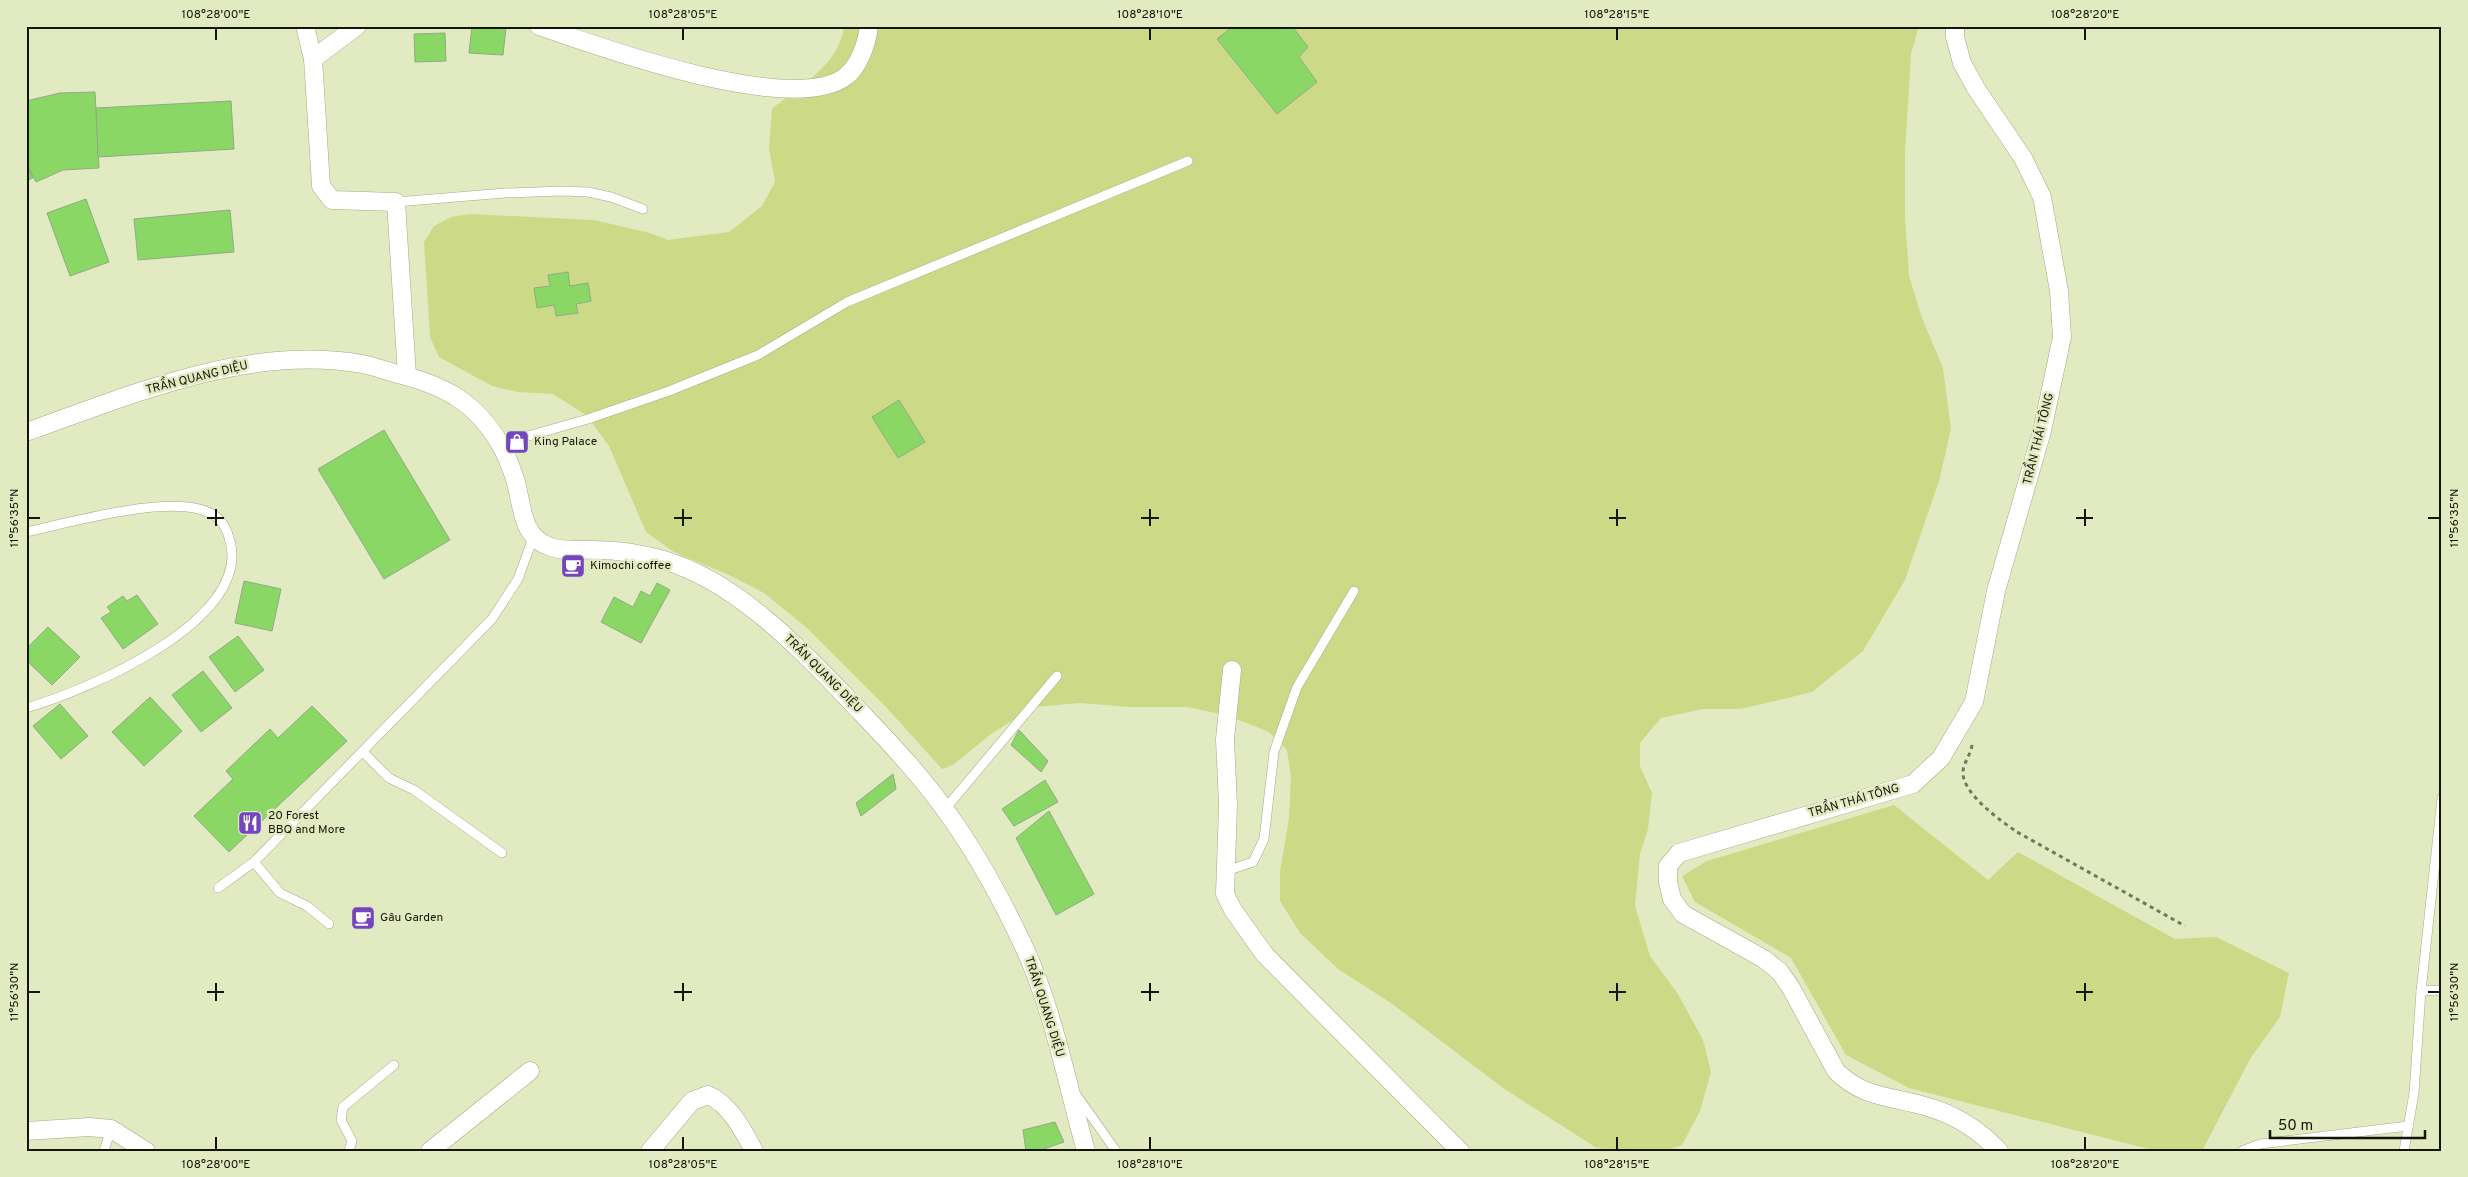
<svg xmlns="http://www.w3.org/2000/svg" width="2468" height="1177" font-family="Overpass,sans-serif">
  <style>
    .green { fill: #ccda88 }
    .building { fill: #8ad766; stroke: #92a988 }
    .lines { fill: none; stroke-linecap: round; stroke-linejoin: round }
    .service-casing { stroke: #a3ab84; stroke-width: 10 }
    .minor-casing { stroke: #a3ab84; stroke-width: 19 }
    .path { stroke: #73785d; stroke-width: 3; stroke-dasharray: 4 4; stroke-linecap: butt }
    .service { stroke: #fff; stroke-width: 9 }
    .minor { stroke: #fff; stroke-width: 18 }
    .ticks { fill: none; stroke: #131507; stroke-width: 2 }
    .labels { text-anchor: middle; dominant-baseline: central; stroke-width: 5; stroke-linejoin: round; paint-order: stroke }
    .street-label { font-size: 12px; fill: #131507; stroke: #e2eac1 }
    .poi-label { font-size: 12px; fill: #131507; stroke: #e2eac1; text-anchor: start }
    .neatline { fill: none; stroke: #131507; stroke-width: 2 }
    .ticks-label { font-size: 12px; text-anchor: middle; fill: #131507 }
  </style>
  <rect width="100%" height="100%" fill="#e2eac1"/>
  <g class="green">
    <path d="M844,26H1919L1911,54L1905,152V217L1909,276L1922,318L1943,368L1951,429L1939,481L1905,580L1863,651L1812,692L1741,709H1703L1661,718L1640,743V766L1652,793L1648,829L1640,854L1635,906L1650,956L1678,994L1703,1040L1711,1072L1700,1111L1682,1145L1666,1151H1610L1595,1147L1503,1088L1391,1003L1338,969L1300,933L1280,901V872L1289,818L1291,776L1287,750L1269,732L1229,716L1188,707H1130L1080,703L1034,707L991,734L953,765L942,769L886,707L808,629L764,593L729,575L674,552L646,532L609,446L586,415L553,394L518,392L492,386L439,357L430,337L424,242L434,226L451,217L470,214L594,220L650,233L668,240L729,232L762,206L775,182L769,148L772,109C800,85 839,66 844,26Z"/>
    <polygon points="1894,805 1988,880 2018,852 2175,939 2216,937 2289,973 2280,1017 2250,1059 2202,1151 2156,1151 1909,1088 1846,1055 1791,958 1695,902 1682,876 1707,861"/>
  </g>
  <g class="building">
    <polygon points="472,26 506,28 503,55 469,53"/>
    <polygon points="1233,26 1292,26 1308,47 1299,57 1317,82 1277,114 1217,39"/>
    <polygon points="445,33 446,61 415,62 414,34"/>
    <polygon points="95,92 99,168 63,170 36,182 26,163 26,101 60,93"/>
    <polygon points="231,101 234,149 98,157 96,108"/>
    <polygon points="26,163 33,178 26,181"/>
    <polygon points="86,199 109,262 70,276 47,213"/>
    <polygon points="230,210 234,252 138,260 134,219"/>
    <polygon points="568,272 570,286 588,283 591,301 576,304 578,313 556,316 554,305 537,308 534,288 550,286 548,275"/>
    <polygon points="899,400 925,442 898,458 872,417"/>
    <polygon points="384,430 450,540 384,579 318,469"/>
    <polygon points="244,581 281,589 272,631 235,623"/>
    <polygon points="657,583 670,590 641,643 601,622 614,597 633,607 641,591 650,596"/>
    <polygon points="137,595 158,624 123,649 101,618 111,612 107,607 123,596 127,601"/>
    <polygon points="48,627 80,657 52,685 26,660 26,649"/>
    <polygon points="238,636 264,670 235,692 209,657"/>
    <polygon points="203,671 232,708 201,732 172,695"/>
    <polygon points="150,697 182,731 144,766 112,732"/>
    <polygon points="60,704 88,736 61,759 33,726"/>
    <polygon points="312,706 347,741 229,852 194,816 233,779 226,771 270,729 278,738"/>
    <polygon points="1019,730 1048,761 1041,772 1011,745"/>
    <polygon points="893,774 896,789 861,816 856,803"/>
    <polygon points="1045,780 1058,802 1014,826 1002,809"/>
    <polygon points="1049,811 1094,894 1056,915 1016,838"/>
    <polygon points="1055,1122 1064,1142 1038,1151 1026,1151 1023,1130"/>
  </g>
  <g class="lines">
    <defs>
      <g id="service">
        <polyline points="396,202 505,193 563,191 588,192 611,197 643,209"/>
        <polyline points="500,444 588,419 669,391 758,355 847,302 1188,161"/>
        <path d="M26,532C71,522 151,500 194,508C216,512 225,521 230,541C252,621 86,691 26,708"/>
        <polyline points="363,752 389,778 414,790 502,853"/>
        <polyline points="945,809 1057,676"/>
        <polyline points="254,862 280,893 307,906 329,924"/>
        <polyline points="1226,871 1253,862 1264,839 1274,752 1297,687 1354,591"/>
        <polyline points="218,888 254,862 492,619 518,579 533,538"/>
        <polyline points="2421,991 2442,990"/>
        <polyline points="1077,1096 1116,1151"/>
        <polyline points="104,1151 111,1129"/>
        <polyline points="349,1151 352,1141 341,1120 343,1107 394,1065"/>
        <polyline points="2242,1151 2260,1144 2408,1126"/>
        <polyline points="2404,1151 2414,1093 2421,991 2442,798"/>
      </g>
      <g id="minor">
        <polyline points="305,26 313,59 321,186 332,200 396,202 407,376"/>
        <path d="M539,26C599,47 791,116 845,77C859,67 867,43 869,26"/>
        <path d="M1955,26V37L1962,63L1977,90L2023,158L2042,197L2059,291L2062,337L2042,431L1996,591L1974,702L1941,758L1913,784L1679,853L1668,866V882L1672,899L1683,914L1764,959L1780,972L1791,988L1836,1071C1864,1099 1893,1096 1928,1107C1956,1115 1979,1130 1999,1151"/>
        <polyline points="313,59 357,26"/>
        <path d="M26,432C132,395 247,344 362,364C374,366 386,371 398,374C443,385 476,402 500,444C506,454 511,467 515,479C523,505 520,537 551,547C564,552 582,549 596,550C618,550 642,554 663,560C737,581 801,650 853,704C887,740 923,777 951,818C980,859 1004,904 1025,949C1054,1013 1067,1084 1086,1151"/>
        <polyline points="1232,670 1225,739 1228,805 1225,894 1233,910 1265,955 1460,1151"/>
        <polyline points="26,1131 89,1127 111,1129 146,1151"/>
        <polyline points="430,1151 530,1071"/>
        <path d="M650,1151L692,1101L708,1095C730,1104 744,1132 754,1151"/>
      </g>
    </defs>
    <use href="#service" class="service-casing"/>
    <use href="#minor" class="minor-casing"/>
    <path class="path" d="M1972,745C1971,754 1964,762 1963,771C1961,793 2001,821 2017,832L2185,926"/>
    <use href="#service" class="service"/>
    <use href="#minor" class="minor"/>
  </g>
  <path class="ticks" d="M216,28V40M683,28V40M1150,28V40M1617,28V40M2085,28V40M216,509V526M683,509V526M1150,509V526M1617,509V526M2085,509V526M28,518H40M207,518H224M674,518H692M1141,518H1159M1609,518H1626M2076,518H2093M2428,518H2440M216,983V1001M683,983V1001M1150,983V1001M1617,983V1001M2085,983V1001M28,992H40M207,992H224M674,992H692M1141,992H1159M1609,992H1626M2076,992H2093M2428,992H2440M216,1137V1150M683,1137V1150M1150,1137V1150M1617,1137V1150M2085,1137V1150"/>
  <defs>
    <symbol id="shop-square" viewBox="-11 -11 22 22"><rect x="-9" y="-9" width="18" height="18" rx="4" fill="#7346be" stroke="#e2eac1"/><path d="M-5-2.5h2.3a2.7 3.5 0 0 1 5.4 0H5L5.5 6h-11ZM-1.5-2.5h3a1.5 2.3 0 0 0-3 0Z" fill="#fff"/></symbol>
    <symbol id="cafe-square" viewBox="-11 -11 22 22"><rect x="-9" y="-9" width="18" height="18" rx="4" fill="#7346be" stroke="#e2eac1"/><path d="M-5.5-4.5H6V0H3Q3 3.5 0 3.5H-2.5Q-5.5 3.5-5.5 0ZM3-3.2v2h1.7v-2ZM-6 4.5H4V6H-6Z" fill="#fff"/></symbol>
    <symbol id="restaurant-square" viewBox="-11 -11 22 22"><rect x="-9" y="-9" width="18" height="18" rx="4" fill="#7346be" stroke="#e2eac1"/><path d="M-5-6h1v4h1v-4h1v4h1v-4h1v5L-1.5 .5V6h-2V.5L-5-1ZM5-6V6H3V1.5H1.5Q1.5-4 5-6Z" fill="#fff"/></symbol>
  </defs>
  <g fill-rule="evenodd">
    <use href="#shop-square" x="503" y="428" width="28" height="28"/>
    <use href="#cafe-square" x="559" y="552" width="28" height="28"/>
    <use href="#restaurant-square" x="236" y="809" width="28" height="28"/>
    <use href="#cafe-square" x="349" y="904" width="28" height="28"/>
  </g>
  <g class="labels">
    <g class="street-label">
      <text transform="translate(197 378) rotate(-14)">TRẦN QUANG DIỆU</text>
      <text transform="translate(2039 439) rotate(-76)">TRẦN THÁI TÔNG</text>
      <text transform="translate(823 674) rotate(45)">TRẦN QUANG DIỆU</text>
      <text transform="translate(1854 801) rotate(-16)">TRẦN THÁI TÔNG</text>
      <text transform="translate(1044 1007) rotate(72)">TRẦN QUANG DIỆU</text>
    </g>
    <g class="poi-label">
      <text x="534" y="442">King Palace</text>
      <text x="590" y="566">Kimochi coffee</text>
      <text x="268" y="816">20 Forest<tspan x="268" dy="14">BBQ and More</tspan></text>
      <text x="380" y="918">Gâu Garden</text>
    </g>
  </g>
  <rect width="2468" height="1177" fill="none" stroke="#e2eac1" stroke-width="55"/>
  <path d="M2270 1130v8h155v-8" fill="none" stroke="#131507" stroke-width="2.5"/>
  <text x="2278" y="1130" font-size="15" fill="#131507" stroke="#e2eac1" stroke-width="4" paint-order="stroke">50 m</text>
  <rect x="28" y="28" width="2412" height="1122" class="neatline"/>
  <g class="ticks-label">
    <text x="216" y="18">108°28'00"E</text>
    <text x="683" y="18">108°28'05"E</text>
    <text x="1150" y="18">108°28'10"E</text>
    <text x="1617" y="18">108°28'15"E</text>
    <text x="2085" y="18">108°28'20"E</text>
    <text transform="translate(14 518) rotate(-90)" y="4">11°56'35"N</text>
    <text transform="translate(2454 518) rotate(-90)" y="4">11°56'35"N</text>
    <text transform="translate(14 992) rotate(-90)" y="4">11°56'30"N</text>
    <text transform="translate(2454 992) rotate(-90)" y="4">11°56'30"N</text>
    <text x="216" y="1168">108°28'00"E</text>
    <text x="683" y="1168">108°28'05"E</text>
    <text x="1150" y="1168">108°28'10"E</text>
    <text x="1617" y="1168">108°28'15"E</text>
    <text x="2085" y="1168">108°28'20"E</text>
  </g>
</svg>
